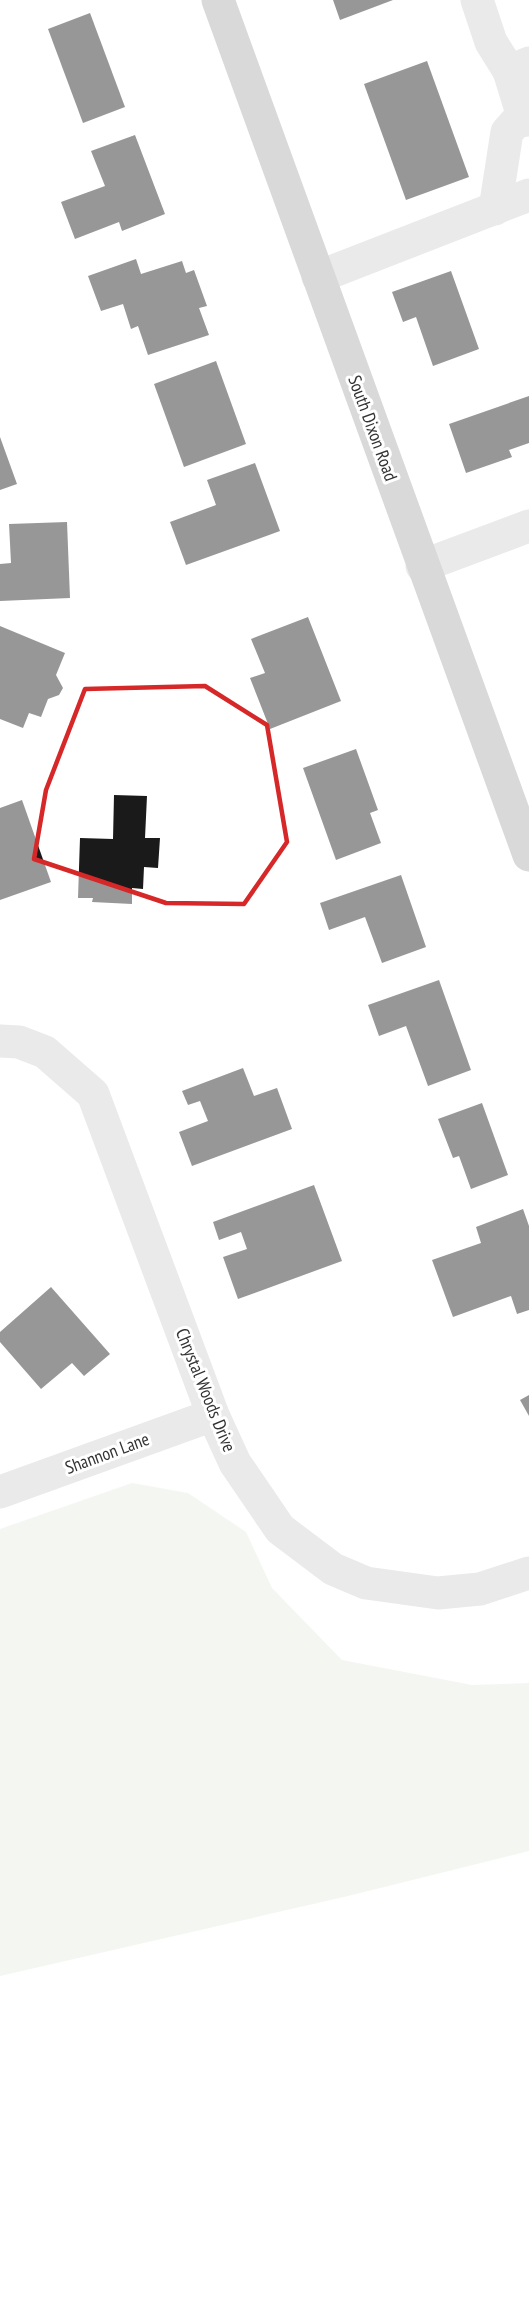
<svg xmlns="http://www.w3.org/2000/svg" width="529" height="2300" font-family="'PT Sans Narrow',sans-serif">
  <style>
    .green { fill: #e6ecdf }
    .building { fill: #1a1a1a }
    .lines { fill: none; stroke-linecap: round; stroke-linejoin: round }
    .minor { stroke: #d0d0d0; stroke-width: 33 }
    .major { stroke: #ababab; stroke-width: 33 }
    .marked { fill: none; stroke: #d62828; stroke-width: 4.5; stroke-linejoin: round }
    .labels { text-anchor: middle; dominant-baseline: central; stroke-width: 6; stroke-linejoin: round; paint-order: stroke }
    .street-label { font-size: 18px; fill: #333; stroke: #fff }
  </style>
  <rect width="100%" height="100%" fill="#fff"/>
  <polygon class="green" points="132,1483 188,1493 246,1532 272,1588 342,1660 472,1685 529,1683 529,1851 348,1896 0,1976 0,1529"/>
  <g class="building">
    <polygon points="333,0 393,0 340,20"/>
    <polygon points="90,13 125,107 83,123 48,29"/>
    <polygon points="427,61 469,177 406,200 364,84"/>
    <polygon points="135,135 165,214 122,231 119,222 75,239 61,202 105,186 91,151"/>
    <polygon points="136,259 141,274 182,261 186,273 194,270 207,306 199,308 209,335 148,355 138,326 131,329 123,304 101,311 88,276"/>
    <polygon points="451,271 479,349 433,366 416,317 403,322 392,292"/>
    <polygon points="216,361 246,444 184,467 154,384"/>
    <polygon points="529,396 529,443 509,450 512,457 466,473 449,424"/>
    <polygon points="0,437 17,484 0,490"/>
    <polygon points="255,463 280,531 186,565 170,522 216,505 207,480"/>
    <polygon points="67,522 70,598 0,601 0,564 11,563 9,524"/>
    <polygon points="308,617 341,701 270,729 250,678 265,673 251,639"/>
    <polygon points="0,626 65,653 56,675 63,688 59,695 48,699 41,717 29,713 23,728 0,719"/>
    <polygon points="356,749 378,810 370,813 381,843 336,860 303,768"/>
    <polygon points="114,795 147,796 145,838 160,838 158,868 144,867 143,889 132,888 132,904 92,902 93,898 78,898 80,838 113,839"/>
    <polygon points="22,800 51,882 0,900 0,808"/>
    <polygon points="401,875 426,947 382,963 365,917 329,930 320,903"/>
    <polygon points="439,980 471,1070 428,1086 406,1026 379,1036 368,1005"/>
    <polygon points="243,1068 254,1096 277,1088 292,1129 192,1166 179,1132 208,1121 200,1101 188,1105 182,1091"/>
    <polygon points="482,1103 508,1175 471,1189 459,1156 453,1158 438,1119"/>
    <polygon points="314,1185 342,1261 238,1299 223,1257 247,1249 241,1232 219,1240 213,1222"/>
    <polygon points="523,1209 529,1226 529,1310 517,1314 511,1296 453,1317 432,1260 481,1243 476,1227"/>
    <polygon points="51,1287 110,1354 84,1376 72,1363 41,1389 0,1342 0,1332"/>
    <polygon points="529,1395 529,1416 520,1400"/>
  </g>
  <g class="lines">
    <g class="minor">
      <polyline points="477,0 491,42 509,71"/>
      <polyline points="529,63 509,71 524,120 529,120"/>
      <polyline points="495,209 507,132 515,123 524,120"/>
      <polyline points="318,277 529,195"/>
      <polyline points="422,566 529,526"/>
      <polyline points="0,1041 19,1042 45,1052 93,1094 213,1415 235,1463 280,1529 333,1569 366,1583 438,1593 480,1589 529,1573"/>
      <polyline points="0,1492 213,1415"/>
    </g>
    <polyline class="major" points="218,0 529,855"/>
  </g>
  <path d="M0 0H529V2300H0ZM205,686L267,725L287,842L244,904L166,903L34,859L46,790L85,689Z" fill="#fff" fill-opacity=".55" fill-rule="evenodd"/>
  <path class="marked" d="M205,686L267,725L287,842L244,904L166,903L34,859L46,790L85,689Z"/>
  <g class="labels">
    <g class="street-label">
      <text transform="translate(373 428) rotate(70)">South Dixon Road</text>
      <text transform="translate(206 1390) rotate(68)">Chrystal Woods Drive</text>
      <text transform="translate(107 1453) rotate(-20)">Shannon Lane</text>
    </g>
  </g>
</svg>
